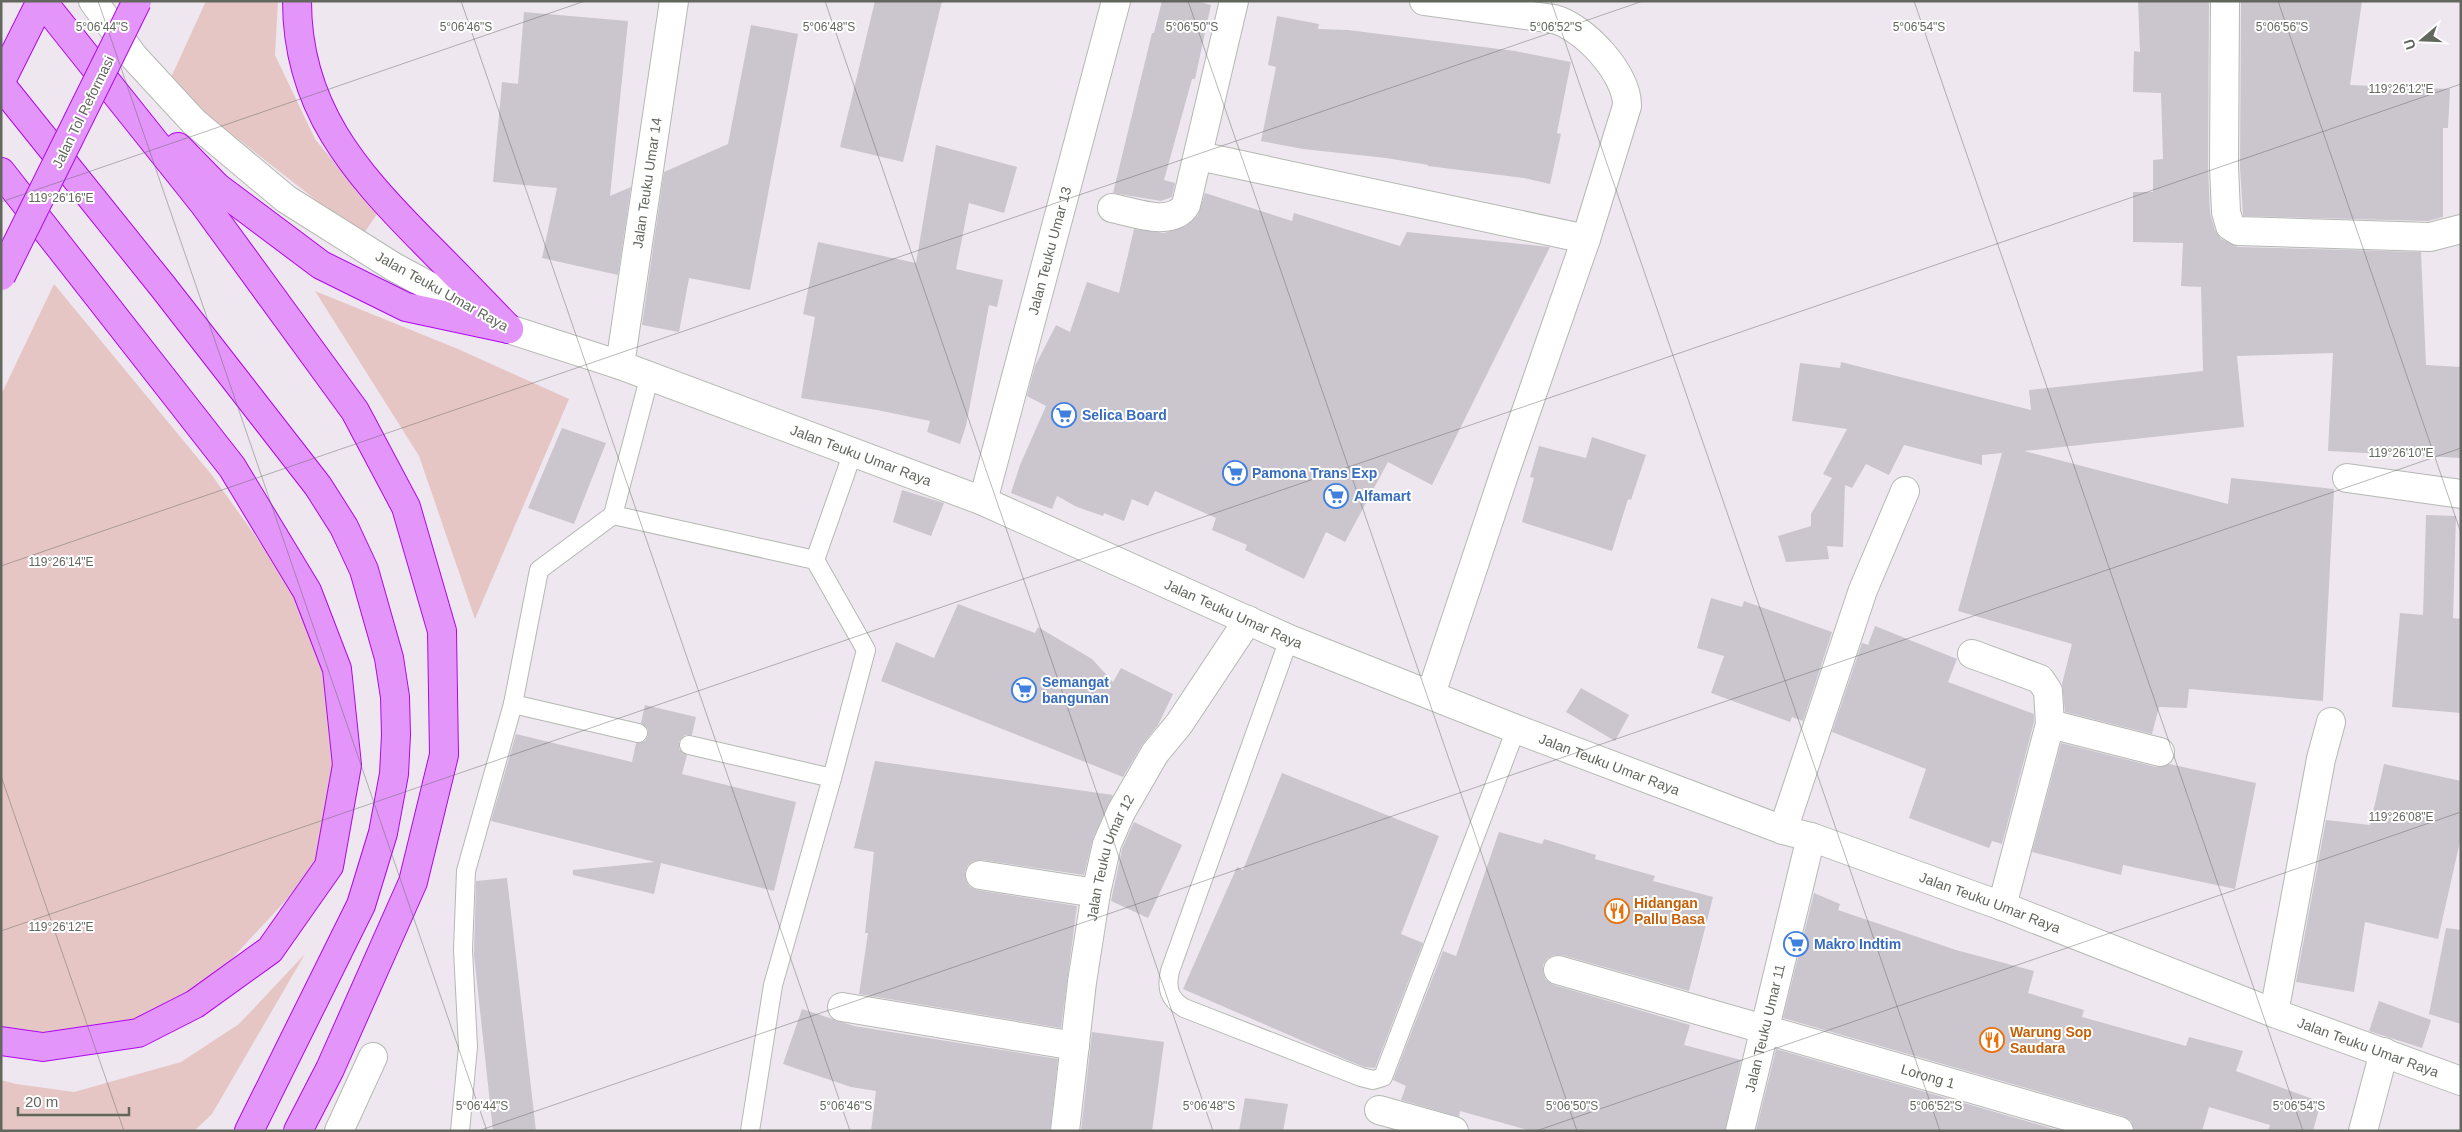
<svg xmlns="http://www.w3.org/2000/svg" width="2462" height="1132" font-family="Arial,sans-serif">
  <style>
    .green { fill: #e6c6c5 }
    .building { fill: #cbc5ce }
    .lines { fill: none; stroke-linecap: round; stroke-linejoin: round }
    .lane-casing { stroke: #b4b9b2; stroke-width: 20 }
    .street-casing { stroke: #b4b9b2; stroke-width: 30 }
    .secondary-casing { stroke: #b6bbb3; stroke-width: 30 }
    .highway-casing { stroke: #ae08ee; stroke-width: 30 }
    .lane { stroke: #fff; stroke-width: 18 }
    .street { stroke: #fff; stroke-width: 28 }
    .secondary { stroke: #fff; stroke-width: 28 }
    .highway { stroke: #e395f9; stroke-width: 28 }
    .highway-bridge-casing { stroke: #ae08ee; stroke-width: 30; stroke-linecap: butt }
    .highway-bridge { stroke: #e395f9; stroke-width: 28 }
    .ticks { fill: none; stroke: #62675e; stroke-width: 1; stroke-opacity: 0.45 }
    .labels { text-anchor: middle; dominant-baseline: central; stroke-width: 4; stroke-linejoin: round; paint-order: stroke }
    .street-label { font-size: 14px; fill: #62675e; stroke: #fff }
    .shop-label { font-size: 14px; font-weight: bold; fill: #366cbe; stroke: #fff; text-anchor: start }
    .food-label { font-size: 14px; font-weight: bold; fill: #c56008; stroke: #fff; text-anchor: start }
    .ticks-label { font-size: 12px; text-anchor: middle; fill: #62675e; stroke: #fff; stroke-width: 4; stroke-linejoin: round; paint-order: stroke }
  </style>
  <rect width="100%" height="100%" fill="#eee7f0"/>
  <g class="green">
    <polygon points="206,1 278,1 275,55 315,139 377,214 362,236 168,84"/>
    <polygon points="54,284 211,474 292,587 321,660 335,762 326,846 288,898 227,964 169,1007 106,1028 44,1037 1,1026 1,395"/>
    <polygon points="315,291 458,349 569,399 475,619 419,456"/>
    <polygon points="305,954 212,1114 194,1131 1,1131 1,1080 16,1084 74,1092 181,1062 239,1024"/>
  </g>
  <g class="building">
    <polygon points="875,1 942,1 903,162 840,147"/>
    <polygon points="1162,1 1196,1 1211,5 1195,79 1192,79 1164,180 1175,183 1172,197 1161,201 1113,193 1152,33 1154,33"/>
    <polygon points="2138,1 2209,1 2208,167 2210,213 2215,230 2221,239 2238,247 2421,252 2426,365 2461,367 2461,458 2328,451 2333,353 2237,356 2244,427 2024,451 2228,504 2231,478 2334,489 2323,701 2189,689 2187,708 2159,707 2152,734 2065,712 2062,684 2072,644 1958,611 2002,453 1982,455 1982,465 1904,445 1889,475 1866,464 1852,488 1845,485 1843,547 1827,546 1829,559 1786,562 1778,536 1811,526 1811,514 1832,478 1823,474 1847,429 1792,421 1800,363 1840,368 1841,362 2031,410 2029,390 2203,371 2201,287 2181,286 2183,243 2133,242 2133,192 2153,192 2153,160 2163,159 2161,93 2133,92 2134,51 2140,52"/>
    <polygon points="2241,1 2362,1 2350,85 2450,89 2448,128 2443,128 2443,217 2428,221 2243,216 2240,167"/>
    <polygon points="524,12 628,21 610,196 631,187 618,275 542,258 557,188 493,182 502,82 518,84"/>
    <polygon points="1277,16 1319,24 1318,29 1348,30 1515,51 1571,62 1557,133 1561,134 1550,184 1524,178 1428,166 1428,165 1386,158 1303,149 1261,141 1276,67 1268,65"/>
    <polygon points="751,25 798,34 750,290 689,278 679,332 642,325 664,172 728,144"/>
    <polygon points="936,145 1017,167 1004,213 969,203 956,269 1003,280 997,307 989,305 966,426 960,444 927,432 930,421 877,410 801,398 815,317 803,314 818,242 916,263"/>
    <polygon points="1205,193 1292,221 1294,213 1400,246 1407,232 1550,247 1432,485 1388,462 1345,542 1326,532 1304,579 1245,550 1247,545 1212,530 1216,518 1155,491 1148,506 1132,499 1124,521 1104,513 1103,516 1077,507 1057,496 1052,509 1011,493 1020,465 1046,406 1027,396 1035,366 1056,325 1070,332 1087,282 1119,293 1134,229 1164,233 1186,226 1198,215"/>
    <polygon points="562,428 606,443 574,524 528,508"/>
    <polygon points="1592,437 1646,455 1631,500 1628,499 1612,551 1522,522 1534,478 1530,477 1539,446 1586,458"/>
    <polygon points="902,490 944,503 931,536 893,522"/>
    <polygon points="2426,515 2456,516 2453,618 2461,619 2461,713 2392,707 2400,613 2423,615"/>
    <polygon points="1711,598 1742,607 1744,601 1832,632 1803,721 1792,717 1790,722 1711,693 1724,656 1697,648"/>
    <polygon points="958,604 1035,633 1038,627 1092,659 1113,682 1121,668 1173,694 1158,725 1142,745 1123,777 881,681 896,642 934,658"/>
    <polygon points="1875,626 1957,659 1948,682 2034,714 2034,722 2002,844 1992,841 1989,848 1909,818 1926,769 1832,732 1862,643 1868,645"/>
    <polygon points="1581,688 1629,715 1615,741 1566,712"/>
    <polygon points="645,705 696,717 692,735 685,735 679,742 679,749 687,755 682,774 796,802 774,891 661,863 654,894 573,875 573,870 655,862 491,821 516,734 632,762 636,743 645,741 648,736 648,729 641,723"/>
    <polygon points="2061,743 2156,767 2169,764 2256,783 2235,889 2123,865 2121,875 2032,852"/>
    <polygon points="875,761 1113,795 1093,838 1084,875 982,860 974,861 968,865 965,872 966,881 970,887 977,890 1077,906 1061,1028 859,994 868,933 865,933 874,852 854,848"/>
    <polygon points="2384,764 2461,781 2461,837 2438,939 2365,922 2354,992 2296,982 2326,820 2370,825"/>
    <polygon points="1282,773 1439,836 1401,934 1423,943 1375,1068 1364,1067 1342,1058 1183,989 1237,867 1243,870"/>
    <polygon points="1134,822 1182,845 1148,918 1111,901 1122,849"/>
    <polygon points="1499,832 1542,844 1544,839 1596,855 1595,859 1655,876 1653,881 1713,897 1689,991 1562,955 1554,955 1547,959 1543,965 1543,973 1546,980 1554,985 1690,1025 1684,1045 1741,1060 1725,1131 1531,1131 1460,1111 1459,1117 1401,1100 1406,1086 1393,1080 1443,951 1456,956"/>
    <polygon points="507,878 536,1131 493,1131 474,955 476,881"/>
    <polygon points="1814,893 1840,904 1838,910 1956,950 2034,971 2028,993 2084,1010 2082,1017 2186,1046 2189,1037 2243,1051 2236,1071 2321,1102 2313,1131 2268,1131 2270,1125 2209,1107 2202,1131 2134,1131 2131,1121 2123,1116 1783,1018"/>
    <polygon points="2446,928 2461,930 2461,1024 2429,1014"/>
    <polygon points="2379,1001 2431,1020 2422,1048 2369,1031"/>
    <polygon points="802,1009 854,1026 1058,1059 1050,1131 871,1131 876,1091 851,1087 783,1064"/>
    <polygon points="1092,1032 1164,1042 1152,1131 1081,1131"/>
    <polygon points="1776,1049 2061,1131 1756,1131"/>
    <polygon points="1245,1098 1288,1104 1283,1131 1239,1131"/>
  </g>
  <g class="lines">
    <defs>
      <g id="lane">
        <polyline points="613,515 650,375"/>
        <polyline points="815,560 853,452"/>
        <path d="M1289,639L1170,971C1166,988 1169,999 1184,1008L1361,1077L1373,1080L1383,1077L1516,729"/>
        <polyline points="638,733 513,704 539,570 613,515 815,560 866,650 832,778 689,745"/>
        <polyline points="460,1131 468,1047 463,950 466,871 513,704"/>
        <polyline points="750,1131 773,985 832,778"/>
      </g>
      <g id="street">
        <polyline points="93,1 134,57 194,122 286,199 394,267 500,324"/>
        <path d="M1424,1L1554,19C1584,27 1628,74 1627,106L1586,239L1506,469L1431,694"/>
        <polyline points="2225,1 2224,167 2226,212 2230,226 2238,231 2430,237 2461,229"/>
        <polyline points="1199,156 1586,239"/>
        <path d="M1112,208C1133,212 1172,228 1186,205L1234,1"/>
        <path id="s1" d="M620,365L674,1"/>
        <polyline points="2347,478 2461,494"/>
        <path id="s2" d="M983,501L1116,1"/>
        <polyline points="1972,654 2040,679 2048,691 2050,724"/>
        <polyline points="1783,830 1863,590 1905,491"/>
        <polyline points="980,875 1096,893"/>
        <polyline points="2002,906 2050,724 2160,752"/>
        <path id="s3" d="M1558,970L2119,1131"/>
        <polyline points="842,1007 1075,1046"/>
        <polyline points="2274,1013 2321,759 2331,722"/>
        <polyline points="1379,1110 1454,1131"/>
        <polyline points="339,1131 373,1057"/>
        <path id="s4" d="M1065,1131L1082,982L1096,893L1107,844L1121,812L1155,753L1179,724L1248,620"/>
        <path id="s5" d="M1740,1131L1811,837"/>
        <polyline points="2363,1131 2384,1052"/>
      </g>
      <g id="secondary">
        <path id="s6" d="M509,329L620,365L983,501L1289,639L1516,729L1783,830L1811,837L2002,906L2274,1013L2461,1081"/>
      </g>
      <g id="highway">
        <polyline points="42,1 204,204 355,411 406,507 442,631 444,755 413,882 330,1069 298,1131"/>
        <path d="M297,1C297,107 354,171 424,242C453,271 481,300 509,329"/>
        <polyline points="1,81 41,1"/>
        <polyline points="1,85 164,288 318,486 344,527 364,570 389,658 395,697 396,735 394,774 383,833 361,905 249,1131"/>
        <polyline points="178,147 217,187 321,265 406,307 509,329"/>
        <polyline points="1,172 232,467 307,591 337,669 347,765 329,866 270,950 195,1004 138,1033 43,1047 1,1041"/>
      </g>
    </defs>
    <use href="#lane" class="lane-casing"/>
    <use href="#street" class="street-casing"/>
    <use href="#secondary" class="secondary-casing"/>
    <use href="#highway" class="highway-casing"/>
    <use href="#lane" class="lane"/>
    <use href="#street" class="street"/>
    <use href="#secondary" class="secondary"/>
    <use href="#highway" class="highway"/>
    <defs>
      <polyline id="highway-bridge" points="1,276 137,1"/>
    </defs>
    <use href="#highway-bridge" class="highway-bridge-casing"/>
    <use href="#highway-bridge" class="highway-bridge"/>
  </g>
  <path class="ticks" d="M98,1L487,1131M461,1L850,1131M825,1L1213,1131M1188,1L1577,1131M1551,1L1940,1131M1914,1L2303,1131M2278,1L2461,533M1,202L585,1M1,566L1643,1M1,776L124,1131M1,931L2461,84M478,1131L2461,448M1536,1131L2461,812"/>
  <defs>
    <symbol id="supermarket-ring" viewBox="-11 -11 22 22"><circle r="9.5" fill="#fff" stroke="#3f7fe0" stroke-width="1.5"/><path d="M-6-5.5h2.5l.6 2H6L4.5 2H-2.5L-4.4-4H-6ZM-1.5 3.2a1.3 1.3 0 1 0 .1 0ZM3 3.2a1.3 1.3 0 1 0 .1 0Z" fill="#3f7fe0"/></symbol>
    <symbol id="restaurant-ring" viewBox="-11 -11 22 22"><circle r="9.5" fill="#fff" stroke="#e8710a" stroke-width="1.5"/><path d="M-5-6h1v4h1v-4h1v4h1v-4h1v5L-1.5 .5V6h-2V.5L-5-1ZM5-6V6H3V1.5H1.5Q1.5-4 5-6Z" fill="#e8710a"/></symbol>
  </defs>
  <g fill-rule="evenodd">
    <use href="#supermarket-ring" x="1050" y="401" width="28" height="28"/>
    <use href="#supermarket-ring" x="1221" y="459" width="28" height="28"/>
    <use href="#supermarket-ring" x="1322" y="482" width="28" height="28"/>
    <use href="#supermarket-ring" x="1010" y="676" width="28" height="28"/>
    <use href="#restaurant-ring" x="1603" y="897" width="28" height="28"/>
    <use href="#supermarket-ring" x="1782" y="930" width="28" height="28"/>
    <use href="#restaurant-ring" x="1978" y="1026" width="28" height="28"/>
  </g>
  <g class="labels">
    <g class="street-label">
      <text transform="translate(83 112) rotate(-64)">Jalan Tol Reformasi</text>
      <text stroke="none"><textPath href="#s1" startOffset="184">Jalan Teuku Umar 14</textPath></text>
      <text stroke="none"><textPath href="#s2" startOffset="259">Jalan Teuku Umar 13</textPath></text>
      <text transform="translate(442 291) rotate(29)">Jalan Teuku Umar Raya</text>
      <text stroke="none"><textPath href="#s6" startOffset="374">Jalan Teuku Umar Raya</textPath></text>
      <text stroke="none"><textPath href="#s6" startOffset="779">Jalan Teuku Umar Raya</textPath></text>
      <text stroke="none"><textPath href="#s6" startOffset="1184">Jalan Teuku Umar Raya</textPath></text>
      <text stroke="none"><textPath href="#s4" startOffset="278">Jalan Teuku Umar 12</textPath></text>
      <text stroke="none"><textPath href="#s6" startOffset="1589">Jalan Teuku Umar Raya</textPath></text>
      <text stroke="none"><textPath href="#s5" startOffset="106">Jalan Teuku Umar 11</textPath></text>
      <text stroke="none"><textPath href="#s6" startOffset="1994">Jalan Teuku Umar Raya</textPath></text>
      <text stroke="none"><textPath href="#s3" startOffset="385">Lorong 1</textPath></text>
    </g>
    <g class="shop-label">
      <text x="1082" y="415">Selica Board</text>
      <text x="1252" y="473">Pamona Trans Exp</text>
      <text x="1354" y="496">Alfamart</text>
      <text x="1042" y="682">Semangat<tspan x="1042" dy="16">bangunan</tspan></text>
      <text x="1814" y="944">Makro Indtim</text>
    </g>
    <g class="food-label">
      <text x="1634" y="903">Hidangan<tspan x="1634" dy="16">Pallu Basa</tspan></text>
      <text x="2010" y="1032">Warung Sop<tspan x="2010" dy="16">Saudara</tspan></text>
    </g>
  </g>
  <g class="ticks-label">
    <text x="102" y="31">5°06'44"S</text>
    <text x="466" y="31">5°06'46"S</text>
    <text x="829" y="31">5°06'48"S</text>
    <text x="1192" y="31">5°06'50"S</text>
    <text x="1556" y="31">5°06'52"S</text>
    <text x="1919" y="31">5°06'54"S</text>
    <text x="2282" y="31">5°06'56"S</text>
    <text x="2401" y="93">119°26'12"E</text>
    <text x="61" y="202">119°26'16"E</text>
    <text x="2401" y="457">119°26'10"E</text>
    <text x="61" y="566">119°26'14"E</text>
    <text x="2401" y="821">119°26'08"E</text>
    <text x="61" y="931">119°26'12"E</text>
    <text x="482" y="1110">5°06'44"S</text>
    <text x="846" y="1110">5°06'46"S</text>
    <text x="1209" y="1110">5°06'48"S</text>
    <text x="1572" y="1110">5°06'50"S</text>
    <text x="1936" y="1110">5°06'52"S</text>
    <text x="2299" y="1110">5°06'54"S</text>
  </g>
  <rect width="2462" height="1132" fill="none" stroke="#62675e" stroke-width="5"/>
  <g transform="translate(2422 40) rotate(251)" stroke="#ffffff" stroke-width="4" paint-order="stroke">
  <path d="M0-4L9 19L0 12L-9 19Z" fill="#62675e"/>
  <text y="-8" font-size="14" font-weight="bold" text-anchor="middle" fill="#62675e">U</text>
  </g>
  <path d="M18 1107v8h111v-8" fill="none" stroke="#62675e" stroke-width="2.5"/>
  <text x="25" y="1107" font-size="15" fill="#62675e" stroke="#ffffff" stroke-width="4" paint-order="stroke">20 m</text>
</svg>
